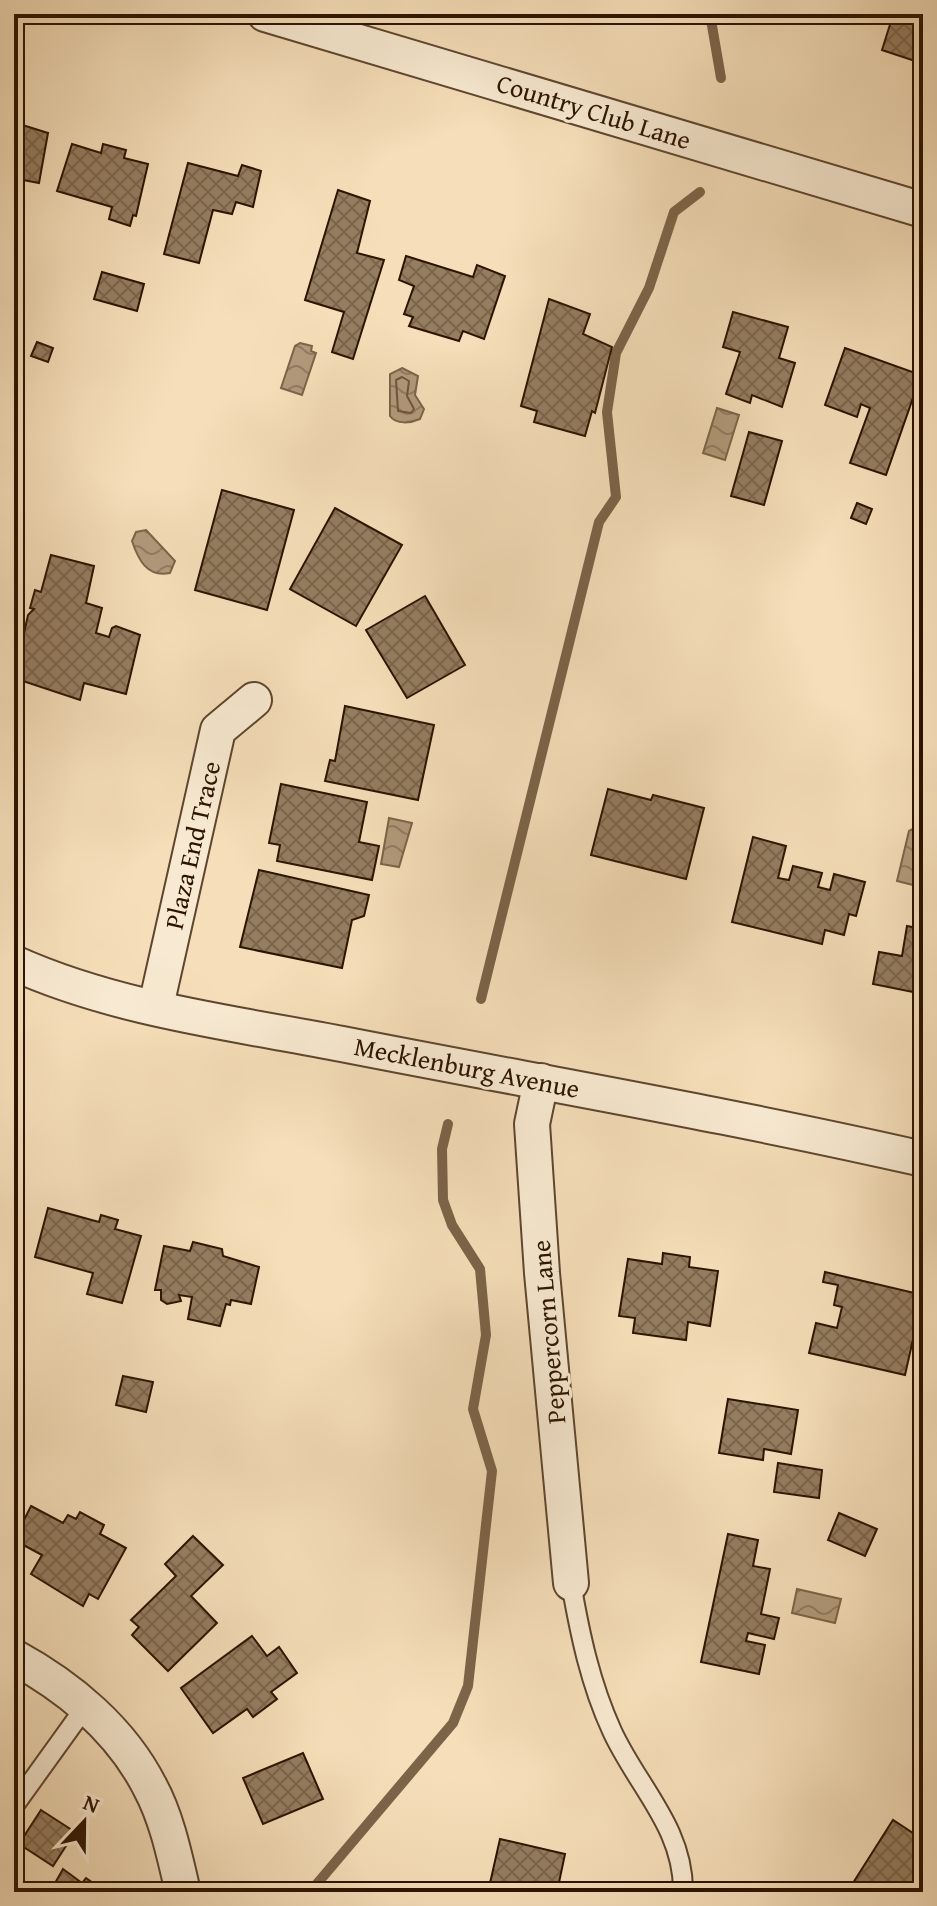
<svg xmlns="http://www.w3.org/2000/svg" width="937" height="1906" font-family="'Gentium Book Plus',serif">
  <style>
    .water { fill: url(#water-waves); stroke: #7c6449; stroke-width: 2 }
    .lines { fill: none; stroke-linecap: round; stroke-linejoin: round }
    .shore { stroke: #6e563d; stroke-width: 2 }
    .stream { stroke: #7c6449; stroke-width: 10 }
    .building { fill: url(#building-cross-hatch); stroke: #2c1400; stroke-width: 2 }
    .lane-casing { stroke: #5e462e; stroke-width: 22 }
    .street-casing { stroke: #5e462e; stroke-width: 38 }
    .lane { stroke: #f8ead2; stroke-width: 18 }
    .street { stroke: #f8ead2; stroke-width: 34 }
    .labels { text-anchor: middle; dominant-baseline: central; stroke-width: 6; stroke-linejoin: round; paint-order: stroke }
    .street-label { font-size: 26px; fill: #2c1400; stroke: #f8ead2 }
  </style>
  <defs>
    <pattern id="water-waves" width="16" height="10" patternUnits="userSpaceOnUse" patternTransform="scale(2)"><rect width="16" height="10" fill="#b1997a"/><path d="M0 5q4-4 8 0t8 0" fill="none" stroke="#907c62"/></pattern>
    <pattern id="building-cross-hatch" width="8" height="8" patternUnits="userSpaceOnUse" patternTransform="scale(2)"><rect width="8" height="8" fill="#957d60"/><path d="M0 0l8 8M0 8l8-8" fill="none" stroke="#7a654d"/></pattern>
  </defs>
  <rect width="100%" height="100%" fill="#f5deb9"/>
  <filter id="stains"><feTurbulence type="fractalNoise" baseFrequency=".0025" numOctaves="4"/><feColorMatrix values="0 0 0 0 .2 0 0 0 0 .09 0 0 0 0 .02 0 0 0 .5 -.17"/></filter>
  <radialGradient id="worn" r=".72"><stop offset=".6" stop-color="#630" stop-opacity="0"/><stop offset="1" stop-color="#630" stop-opacity=".3"/></radialGradient>
  <g class="water">
    <polygon points="300,343 312,346 311,351 316,353 302,395 281,388 295,346"/>
    <path d="M402,368L418,376L415,395L424,409L420,419C411,423 396,425 390,416V374Z"/>
    <polygon points="717,408 739,415 725,460 703,453"/>
    <path d="M146,530L175,561L170,573C147,578 138,559 132,541L136,532Z"/>
    <polygon points="389,818 412,823 399,867 381,864"/>
    <polygon points="918,826 923,828 923,857 917,886 897,881 909,831"/>
    <polygon points="797,1589 841,1599 835,1623 792,1613"/>
  </g>
  <g class="lines">
    <polygon class="shore" points="402,377 409,381 407,396 414,409 411,413 398,411 396,380"/>
    <g class="stream">
      <polyline points="710,14 721,78"/>
      <polyline points="481,999 599,522 616,497 607,412 616,353 649,288 674,212 700,192"/>
      <polyline points="310,1892 453,1723 468,1686 492,1471 473,1409 486,1335 480,1269 452,1225 443,1200 442,1149 448,1124"/>
    </g>
  </g>
  <g class="building">
    <polygon points="893,15 923,24 923,46 918,62 882,50"/>
    <polygon points="14,115 17,115 16,123 48,133 39,183 18,179 16,189"/>
    <polygon points="72,144 101,153 103,144 126,150 124,158 148,164 136,216 133,215 130,226 109,219 112,207 57,191"/>
    <polygon points="188,163 238,176 242,165 261,171 253,207 236,202 232,214 213,210 199,263 164,254"/>
    <polygon points="338,190 370,201 357,253 384,260 353,359 332,352 344,312 305,300"/>
    <polygon points="406,256 473,277 477,265 505,276 484,339 463,331 459,341 409,326 413,317 404,314 414,286 399,280"/>
    <polygon points="102,272 144,284 137,311 94,299"/>
    <polygon points="549,299 590,314 583,334 612,347 595,413 592,411 585,436 534,422 537,411 521,406"/>
    <polygon points="733,312 788,327 779,358 795,363 782,407 752,395 750,403 726,394 740,352 723,347"/>
    <polygon points="37,342 53,348 48,362 31,356"/>
    <polygon points="845,348 921,375 886,475 850,463 870,408 861,404 857,417 825,405"/>
    <polygon points="749,432 782,441 764,505 731,496"/>
    <polygon points="222,490 294,510 267,610 195,590"/>
    <polygon points="857,503 872,509 866,524 851,518"/>
    <polygon points="335,508 402,545 356,626 290,589"/>
    <polygon points="51,555 94,566 86,603 102,608 96,633 109,637 112,628 116,626 140,635 126,694 84,683 80,700 14,678 28,615 34,609 30,608 35,590 41,592"/>
    <polygon points="425,596 465,665 407,698 366,630"/>
    <polygon points="345,706 434,725 418,800 325,781 330,760 335,761"/>
    <polygon points="281,784 367,802 359,842 379,846 372,880 277,861 280,845 269,843"/>
    <polygon points="608,789 651,800 653,795 704,808 686,879 591,855"/>
    <polygon points="753,837 786,846 778,878 789,880 793,866 822,873 818,887 830,890 834,874 865,882 856,916 849,914 844,935 825,930 822,944 732,922"/>
    <polygon points="259,870 369,895 364,916 352,920 342,968 240,947"/>
    <polygon points="907,926 923,929 923,994 873,984 879,952 902,956"/>
    <polygon points="48,1208 99,1222 101,1215 118,1220 115,1229 141,1236 122,1303 87,1294 93,1273 35,1257"/>
    <polygon points="193,1242 222,1249 223,1256 259,1267 251,1304 231,1300 230,1305 226,1304 220,1326 188,1319 192,1297 179,1295 181,1301 167,1304 161,1300 161,1290 155,1290 164,1246 190,1251"/>
    <polygon points="663,1253 690,1257 689,1267 718,1271 710,1326 688,1322 686,1340 633,1333 635,1318 619,1316 628,1259 662,1264"/>
    <polygon points="825,1272 923,1295 905,1375 809,1353 816,1323 837,1328 842,1307 834,1305 838,1285 823,1282"/>
    <polygon points="123,1376 153,1382 146,1412 116,1405"/>
    <polygon points="728,1399 798,1410 791,1454 764,1449 763,1460 719,1453"/>
    <polygon points="778,1463 822,1470 819,1498 774,1492"/>
    <polygon points="31,1506 63,1523 68,1515 76,1519 80,1512 104,1525 100,1534 126,1548 98,1599 89,1594 83,1606 31,1574 42,1555 14,1540"/>
    <polygon points="839,1513 877,1529 865,1556 828,1540"/>
    <polygon points="728,1534 758,1540 753,1566 770,1569 761,1614 779,1618 774,1639 748,1633 746,1641 765,1645 759,1674 701,1662"/>
    <polygon points="193,1536 223,1565 191,1596 217,1623 168,1671 132,1635 139,1627 131,1620 176,1576 165,1564"/>
    <polygon points="252,1636 267,1656 279,1647 297,1673 271,1692 277,1699 253,1717 247,1709 213,1733 181,1688"/>
    <polygon points="303,1753 323,1799 263,1824 243,1778"/>
    <polygon points="41,1810 75,1832 53,1866 19,1844"/>
    <polygon points="923,1817 923,1883 917,1892 866,1892 853,1883 893,1820 913,1833"/>
    <polygon points="500,1839 565,1854 557,1892 488,1892"/>
    <polygon points="63,1869 82,1883 86,1878 106,1892 50,1892"/>
  </g>
  <g class="lines">
    <defs>
      <g id="lane">
        <path d="M571,1583C580,1634 590,1683 612,1731C637,1786 684,1828 683,1892"/>
        <polyline points="14,1806 86,1706"/>
      </g>
      <g id="street">
        <polyline points="265,14 923,210"/>
        <path d="M14,963C116,1009 233,1023 342,1044C536,1082 730,1115 923,1159"/>
        <polyline points="156,1006 218,730 254,700"/>
        <polyline points="541,1081 532,1124 542,1273 571,1583"/>
        <path d="M14,1657C69,1687 121,1730 150,1787C167,1818 175,1858 183,1892"/>
      </g>
    </defs>
    <use href="#lane" class="lane-casing"/>
    <use href="#street" class="street-casing"/>
    <use href="#lane" class="lane"/>
    <use href="#street" class="street"/>
  </g>
  <g class="labels">
    <g class="street-label">
      <text transform="translate(594 111) rotate(17)">Country Club Lane</text>
      <text transform="translate(192 845) rotate(-77)">Plaza End Trace</text>
      <text transform="translate(467 1067) rotate(11)">Mecklenburg Avenue</text>
      <text transform="translate(548 1332) rotate(-95)">Peppercorn Lane</text>
    </g>
  </g>
  <rect width="937" height="1906" fill="none" stroke="#f5deb9" stroke-width="48"/>
  <rect x="16" y="16" width="905" height="1874" fill="none" stroke="#2c1400" stroke-width="4"/>
  <rect x="24" y="24" width="889" height="1858" fill="none" stroke="#2c1400" stroke-width="2"/>
  <g transform="translate(84 1822) rotate(22)" stroke="#f8ead2" stroke-width="6" paint-order="stroke">
  <path d="M0-6L14 30L0 20L-14 30Z" fill="#2c1400"/>
  <text y="-12" font-size="22" font-weight="bold" text-anchor="middle" fill="#2c1400">N</text>
  </g>
  <rect width="100%" height="100%" filter="url(#stains)"/>
  <rect width="100%" height="100%" fill="url(#worn)"/>
</svg>
